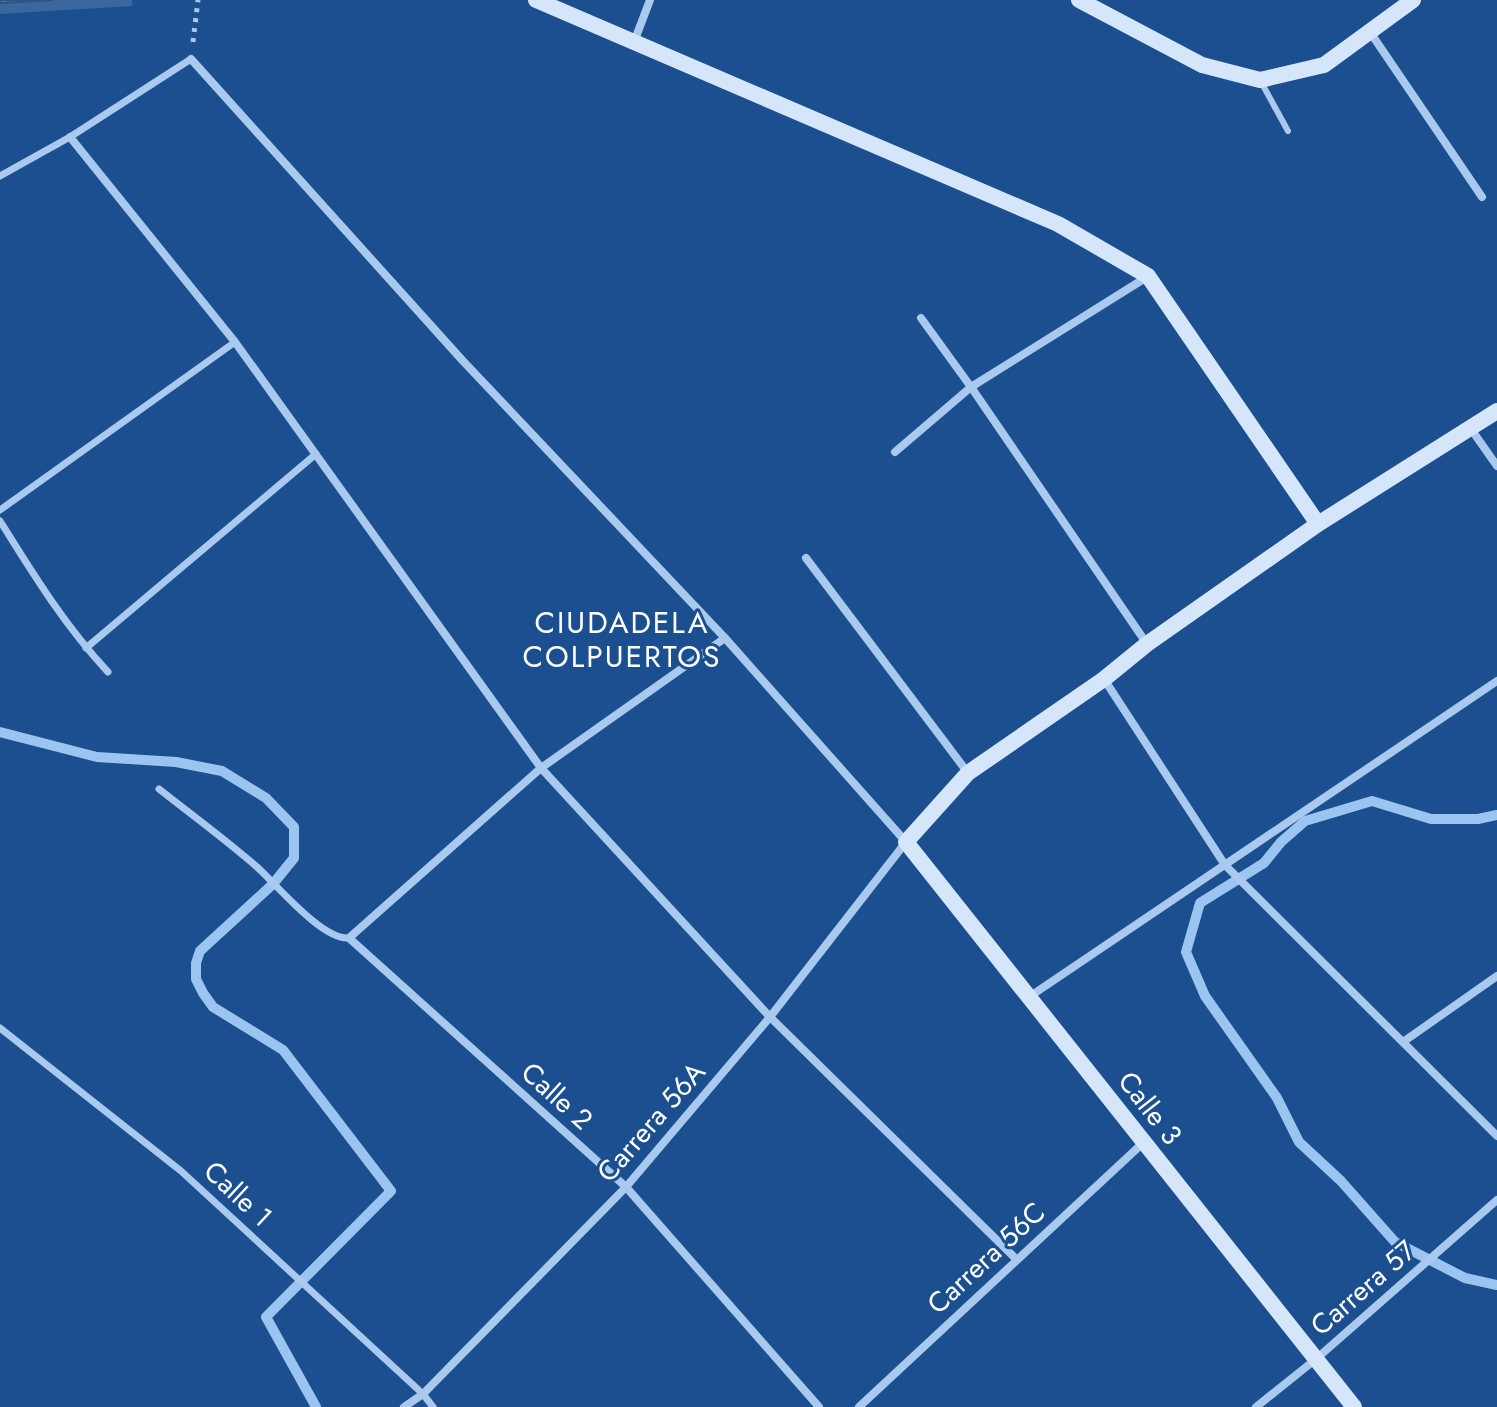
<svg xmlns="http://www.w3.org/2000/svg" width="1497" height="1407" font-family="Jost,sans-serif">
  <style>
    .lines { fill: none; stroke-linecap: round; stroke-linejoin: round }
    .stream { stroke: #9cc4f0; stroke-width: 10 }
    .path { stroke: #a9c9ee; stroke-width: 5; stroke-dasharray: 4 6; stroke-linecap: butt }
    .service { stroke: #a9c9ee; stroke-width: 6 }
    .pedestrian { stroke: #a9c9ee; stroke-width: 7 }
    .minor { stroke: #a9c9ee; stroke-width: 8 }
    .secondary { stroke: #d6e6fa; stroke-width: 16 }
    .wall { fill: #3a679d }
    .building { fill: #4478b7; stroke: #305480; stroke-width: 2 }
    .labels { text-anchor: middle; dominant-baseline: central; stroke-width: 6; stroke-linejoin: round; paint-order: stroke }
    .street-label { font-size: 28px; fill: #fff; stroke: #1b4f8f }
    .neighbourhood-label { font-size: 30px; letter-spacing: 2px; fill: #fff; stroke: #1b4f8f }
  </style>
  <rect width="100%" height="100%" fill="#1b4f8f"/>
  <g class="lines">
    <g class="stream">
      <polyline points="0,732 97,757 176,762 222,771 266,798 294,827 294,858 273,884 200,951 196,963 196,979 203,993 213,1007 283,1050 391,1191 266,1317 316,1407"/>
      <polyline points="1497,815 1478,819 1431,819 1372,801 1305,821 1281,842 1264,863 1200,903 1186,952 1205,996 1277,1098 1299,1142 1341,1181 1395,1242 1465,1278 1497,1285"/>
    </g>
    <polyline class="path" points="193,42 198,0"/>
    <polyline class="service" points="1260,80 1288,131"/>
    <g class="pedestrian">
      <polyline points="0,176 70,137 191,59"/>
      <polyline points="0,510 235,342"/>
      <path d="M0,521C33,574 65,626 108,672"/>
      <polyline points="86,648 316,454"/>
      <path d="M159,789C192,815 226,840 257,867C277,885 322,940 349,938"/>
      <polyline points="0,1028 181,1171 423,1394 433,1407"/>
    </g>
    <g class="minor">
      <polyline points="1370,32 1482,197"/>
      <polyline points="634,42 650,0"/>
      <polyline points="191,59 463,361 725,638 906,842 770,1017 626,1187 423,1394 404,1407"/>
      <polyline points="70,137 235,342 541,768 770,1017 1016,1259"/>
      <polyline points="921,318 971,387 1147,644"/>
      <polyline points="1471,429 1497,466"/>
      <polyline points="895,452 971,387 1147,277"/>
      <polyline points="806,558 968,773"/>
      <polyline points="725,638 541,768 349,938 626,1187 819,1407"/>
      <polyline points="1104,679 1225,865 1497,1136"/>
      <polyline points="1029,997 1497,681"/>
      <polyline points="1403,1042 1497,976"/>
      <polyline points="859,1407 1144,1142"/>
      <polyline points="1256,1407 1316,1359 1497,1200"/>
    </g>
    <g class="secondary">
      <polyline points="536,0 1058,224 1148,276 1318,524"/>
      <polyline points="1079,0 1202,65 1260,80 1324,65 1413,0"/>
      <polyline points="1354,1407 906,842 968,773 1104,679 1147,644 1318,524 1497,411"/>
    </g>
  </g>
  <polygon class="wall" points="0,0 132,0 132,6 0,14"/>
  <polygon class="building" points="0,0 53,0 0,3"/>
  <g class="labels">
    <g class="street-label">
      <text transform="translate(557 1096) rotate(42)">Calle 2</text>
      <text transform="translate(1150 1108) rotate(52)">Calle 3</text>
      <text transform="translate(651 1122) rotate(-49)">Carrera 56A</text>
      <text transform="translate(238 1194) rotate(43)">Calle 1</text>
      <text transform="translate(986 1258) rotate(-43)">Carrera 56C</text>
      <text transform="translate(1363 1288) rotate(-41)">Carrera 57</text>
    </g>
    <g class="neighbourhood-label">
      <text x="622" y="622">CIUDADELA<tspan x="622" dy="34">COLPUERTOS</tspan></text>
    </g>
  </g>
</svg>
